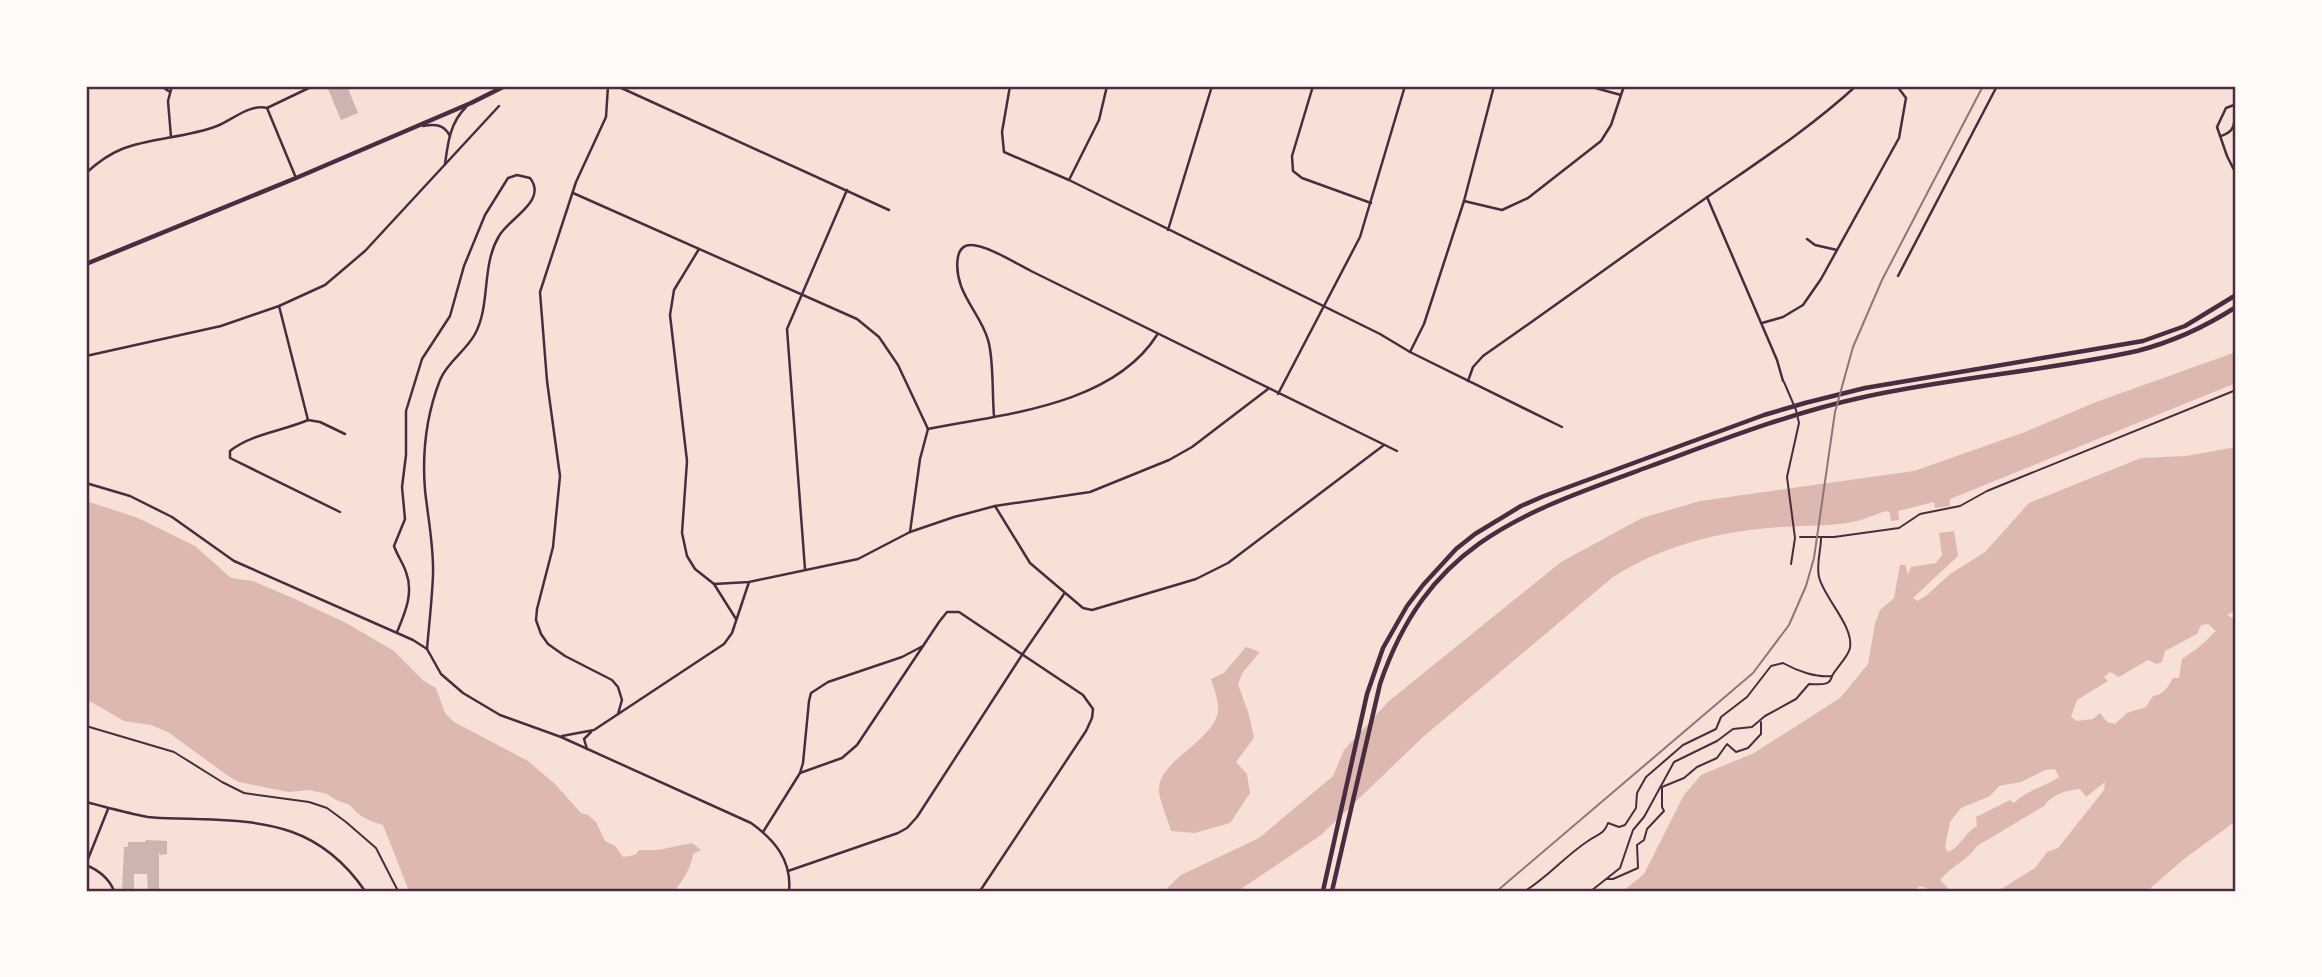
<svg xmlns="http://www.w3.org/2000/svg" width="2322" height="977" font-family="'IBM Plex Sans',sans-serif">
  <style>
    .water { fill: #dcb8b0; fill-rule: evenodd }
    .building { fill: #ccb4b1 }
    .lines { fill: none; stroke-linecap: round; stroke-linejoin: round }
    .path { stroke: #4a2c40; stroke-width: 2 }
    .service { stroke: #4a2c40; stroke-width: 2 }
    .minor { stroke: #4a2c40; stroke-width: 2.5 }
    .primary { stroke: #4a2c40; stroke-width: 4.5 }
    .rail { stroke: #8f747c; stroke-width: 2 }
    .neatline { fill: none; stroke: #4a2c40; stroke-width: 2.5 }
  </style>
  <rect width="100%" height="100%" fill="#f7e1d7"/>
  <g class="water">
    <path d="M2236,352V383L1950,499V506L1935,508L1934,502L1898,511L1899,520L1891,521L1890,513L1887,511C1878,513 1870,517 1861,520C1836,527 1807,525 1781,527C1721,531 1664,545 1613,577L1423,737L1321,835L1238,891H1164L1181,875L1259,838L1333,776L1344,750L1389,701L1561,562L1642,518L1700,501L1914,471L2025,432L2096,402Z"/>
    <path d="M2236,447V610L2227,615L2236,620V821L2184,859L2147,891H1998L2035,868L2047,852L2058,848L2104,790L2105,782L2086,797L2080,789C2065,791 2054,793 2044,806L1977,846C1967,861 1951,866 1940,880L1951,891H1935L1920,886L1914,891H1623L1644,874L1684,795L1701,775L1754,753L1840,698L1868,664L1875,624L1880,610L1894,598L1900,565H1905L1908,574L1911,567L1936,563L1942,555L1939,533L1954,531L1958,556L1913,598L1917,601L1926,596L1950,574L1985,552L2029,503L2141,458L2186,456ZM2208,624L2216,631L2198,648L2182,659L2179,678H2173C2168,687 2163,695 2153,696L2146,707L2127,713L2115,724L2107,722L2100,713L2093,719L2077,721L2071,717L2077,700L2108,681L2104,677L2110,672L2119,677L2148,660L2157,664L2162,662L2165,651L2197,634L2201,625ZM2055,769L2059,777C2045,787 2026,790 2014,803L2010,800L1976,817L1977,826C1965,832 1961,847 1948,852L1945,847L1950,822L1961,808L1990,796L1999,786L2021,782L2045,770Z"/>
    <path d="M86,501L138,518L195,546L231,578L253,581L295,599L348,624L394,651L424,681L436,688L445,713L454,722L528,761L555,784L581,813L588,815L596,822L605,841L615,846L623,857L635,855L639,850H658L692,843L701,850L693,854C691,869 683,879 675,891H409L383,825C369,821 359,817 350,805L336,800L327,794L309,790L288,792L239,782L228,776L168,732L151,725L124,721L86,699Z"/>
    <path d="M1246,647L1260,652L1243,672L1238,684L1249,715L1254,738L1236,762L1247,774L1250,793L1230,823L1195,833L1171,831C1168,820 1158,798 1159,788C1160,760 1215,740 1218,711C1219,700 1214,690 1211,679L1224,673Z"/>
  </g>
  <g class="building">
    <polygon points="337,86 347,86 358,113 341,120 328,89"/>
    <polygon points="146,840 167,841 167,854 160,855 159,852 159,891 148,891 147,874 134,874 134,891 122,891 124,847 128,847 128,842 145,842"/>
  </g>
  <g class="lines">
    <g class="path">
      <polyline points="1800,537 1834,537 1899,528 1920,514 1960,506 1987,491 2236,390"/>
      <path d="M1821,538C1821,551 1816,564 1819,577C1824,598 1854,626 1850,648C1848,657 1837,667 1832,676"/>
      <polyline points="86,726 174,752 222,782 244,793 309,802 327,808 346,822 376,848 398,891"/>
      <polyline points="1607,879 1613,879 1638,868 1637,845 1644,840 1647,829 1664,811 1662,807 1662,787 1684,778 1697,767 1717,758 1727,744 1736,752 1748,748 1761,734 1761,722"/>
      <path d="M1525,891C1548,877 1565,856 1588,841C1597,834 1604,835 1608,823L1619,827L1625,825L1636,808L1637,793L1646,777L1683,745L1716,729L1721,717L1747,697L1771,666L1783,663C1797,671 1817,678 1832,676C1830,687 1818,684 1809,684L1796,699L1765,716L1752,727L1733,729L1717,741L1674,762L1644,817L1633,830L1620,868L1591,891"/>
    </g>
    <polyline class="service" points="1784,382 1796,410 1799,423 1787,477 1795,538 1791,564"/>
    <g class="minor">
      <polyline points="161,86 170,92"/>
      <polyline points="608,86 606,117 576,182 540,292 547,381 560,476 553,547 537,609 536,620 541,634 548,644 565,656 612,680 618,687 622,700 618,714"/>
      <polyline points="617,86 889,210"/>
      <polyline points="1010,86 1002,132 1004,152 1069,180 1380,334 1410,352 1562,427"/>
      <polyline points="1313,86 1292,156 1293,171 1302,178 1371,203"/>
      <polyline points="1588,86 1621,95"/>
      <polyline points="2234,105 2226,108 2217,127 2227,156 2236,174"/>
      <polyline points="267,108 313,86"/>
      <path d="M423,126C435,124 444,124 450,136"/>
      <path d="M2221,136C2242,130 2231,113 2236,98"/>
      <polyline points="171,137 168,101 172,86"/>
      <path d="M445,164C448,142 450,123 466,107"/>
      <path d="M86,173C97,163 107,155 122,149C153,137 186,138 217,126C234,119 249,104 267,108L296,178"/>
      <polyline points="1069,180 1099,120 1107,86"/>
      <polyline points="573,193 857,319 879,337 898,365 928,429"/>
      <polyline points="1707,197 1777,360 1783,381"/>
      <polyline points="1464,201 1502,210 1528,198 1601,141 1611,125 1624,86"/>
      <polyline points="1168,230 1212,86"/>
      <polyline points="1807,239 1815,245 1837,250"/>
      <polyline points="699,249 674,290 670,315 687,461 682,533 687,556 695,569 714,584 736,619"/>
      <polyline points="1898,276 1997,86"/>
      <polyline points="279,306 308,420 320,422 345,434"/>
      <polyline points="1762,323 1783,317 1803,305 1821,279 1899,138 1906,98 1897,86"/>
      <polyline points="1410,352 1424,324 1464,201 1494,86"/>
      <polyline points="86,356 221,326 279,306 325,285 365,251 499,106"/>
      <path d="M1468,381L1473,367L1483,356C1558,304 1631,250 1706,198C1758,162 1809,129 1856,86"/>
      <polyline points="1278,394 1360,237 1405,86"/>
      <path d="M994,416C992,395 994,359 988,340C983,321 968,305 961,286C957,275 952,245 971,245C987,245 1017,264 1031,271L1397,451"/>
      <path d="M308,420C283,431 251,434 230,451V458L340,512"/>
      <path d="M928,429C1003,414 1112,406 1157,335"/>
      <path d="M86,483L130,496L172,517L234,561L413,640L427,649L441,674L463,693L500,715L561,737L751,823C775,840 792,861 789,891"/>
      <polyline points="995,506 1030,563 1083,608 1092,610 1196,579 1228,563 1384,445"/>
      <polyline points="910,532 920,459 928,429"/>
      <polyline points="805,569 787,329 847,190"/>
      <polyline points="714,584 749,582 858,559 910,532 954,517 995,506 1090,492 1169,460 1192,447 1268,389"/>
      <path d="M397,632C405,613 414,593 406,572C403,563 397,555 394,546L405,519L402,487L406,455V411L422,359L450,316L464,266L485,215L508,178L517,175L530,178C548,201 509,218 499,236C481,266 491,304 475,334C466,351 447,362 440,380C426,416 422,453 425,490C428,518 434,547 433,575C432,600 429,625 427,649"/>
      <polyline points="562,736 594,730 724,644 732,633 749,582"/>
      <polyline points="587,749 584,739 591,732"/>
      <polyline points="800,773 803,763 809,701 811,693 828,682 902,657 923,646"/>
      <path d="M86,802C106,807 127,813 148,817C164,819 181,818 197,819C269,821 321,827 365,891"/>
      <polyline points="763,832 800,773 842,758 857,745 939,622 947,612 959,612 1083,695 1093,709 1092,718 1086,731 980,891"/>
      <polyline points="86,864 108,809"/>
      <path d="M86,865C98,870 109,878 114,891"/>
      <polyline points="788,871 898,833 907,828 917,817 1022,655 1064,594"/>
    </g>
    <g class="primary">
      <polyline points="86,264 296,178 471,103 505,86"/>
      <polyline points="1323,891 1367,694 1383,648 1407,606 1423,585 1456,549 1475,534 1521,506 1544,496 1764,415 1805,403 1865,388 2143,341 2185,326 2236,295"/>
      <path d="M1332,891L1380,684C1428,543 1520,514 1648,467C1719,441 1790,413 1864,397C1954,377 2047,371 2137,351C2172,342 2205,327 2236,307"/>
    </g>
    <polyline class="rail" points="1497,891 1753,673 1789,625 1806,586 1814,558 1835,412 1853,347 1882,280 1983,86"/>
  </g>
  <rect width="2322" height="977" fill="none" stroke="#fffaf5" stroke-width="175"/>
  <rect x="88" y="88" width="2146" height="802" class="neatline"/>
</svg>
